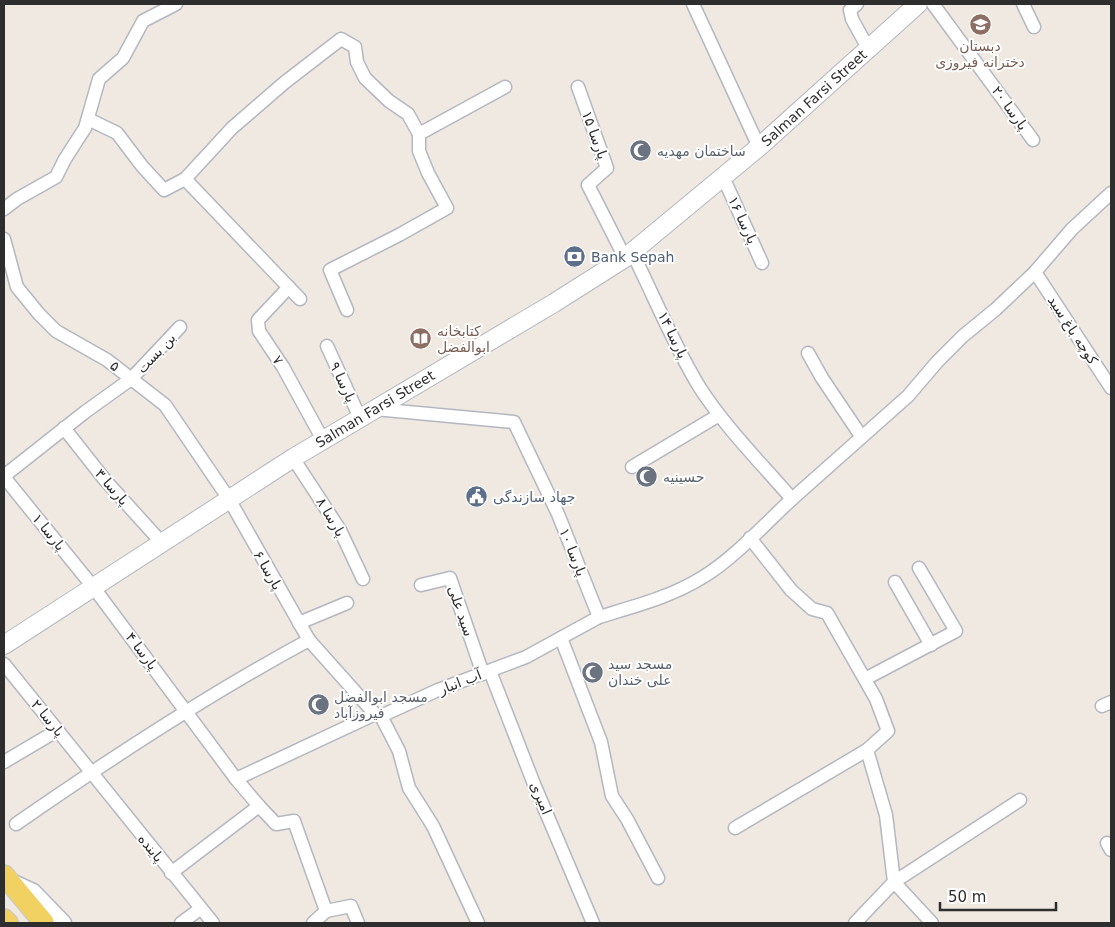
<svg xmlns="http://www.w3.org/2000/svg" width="1115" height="927" font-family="'DejaVu Sans',Cairo,sans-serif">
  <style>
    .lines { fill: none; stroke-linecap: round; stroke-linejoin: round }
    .minor-casing { stroke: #b4b7c1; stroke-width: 15 }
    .tertiary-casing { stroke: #b4b7c1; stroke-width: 19 }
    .secondary-casing { stroke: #b4b7c1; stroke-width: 20 }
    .primary-casing { stroke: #c9c9c9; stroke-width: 22 }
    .minor { stroke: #fff; stroke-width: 12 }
    .tertiary { stroke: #fff; stroke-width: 16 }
    .secondary { stroke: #fff; stroke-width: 18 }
    .primary { stroke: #f2d163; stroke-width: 20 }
    .labels { text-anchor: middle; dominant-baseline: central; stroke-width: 4; stroke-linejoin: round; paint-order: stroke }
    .education-label { font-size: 14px; fill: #785e54; stroke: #fff }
    .street-label { font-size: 14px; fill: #2e2e2e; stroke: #fff }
    .worship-label { font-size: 14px; fill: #5b616d; stroke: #fff; text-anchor: start }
    .service-label { font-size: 14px; fill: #4e5e75; stroke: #fff; text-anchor: start }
  </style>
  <rect width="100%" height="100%" fill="#efe9e1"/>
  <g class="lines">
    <defs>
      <g id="minor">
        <polyline points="693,4 759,147"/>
        <polyline points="857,4 850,10 852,19 869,50"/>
        <polyline points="933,4 1033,140"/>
        <polyline points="1023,4 1034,27"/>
        <polyline points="578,87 607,168 588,185 625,258"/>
        <polyline points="88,119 117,133 142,166 164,190 185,179 300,299"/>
        <polyline points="419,134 505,87"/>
        <polyline points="723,177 762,263"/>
        <polyline points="185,179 232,128 284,83 341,39 355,47 357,62 365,78 389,101 408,114 419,134 419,151 428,173 447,208 399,235 330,270 347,310"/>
        <polyline points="4,209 17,199 56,177 65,159 85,128 99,79 123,58 143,21 176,4"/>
        <polyline points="4,239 17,287 39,314 56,331 107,360 165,405 229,499 309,640 375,714"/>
        <polyline points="1035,272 1111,388"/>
        <polyline points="289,287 258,320 259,331 283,367 323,440"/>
        <polyline points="327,346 360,418"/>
        <polyline points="808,353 822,378 861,436"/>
        <polyline points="64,428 105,480 162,543"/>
        <polyline points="293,458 340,530 363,579"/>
        <polyline points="632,467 719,415"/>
        <polyline points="4,476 85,412 131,379 180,327"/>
        <polyline points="4,477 94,588 236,779 375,714"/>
        <polyline points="792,499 908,396 937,362 963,336 996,309 1035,272 1072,229 1111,193"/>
        <polyline points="750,538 791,590 812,609 827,613 876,699 888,731 867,750 886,815 894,882 855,923"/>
        <polyline points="895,582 931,645"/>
        <polyline points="421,585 450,578 483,674"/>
        <path d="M599,617C635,606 671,597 703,577C733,559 765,524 792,499C761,463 726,428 700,388C674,346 654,296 632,252"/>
        <polyline points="299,623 347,603"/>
        <polyline points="561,638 601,742 612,796 627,819 658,878"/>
        <polyline points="4,664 213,923"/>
        <polyline points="490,671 534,784 593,923"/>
        <polyline points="865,679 956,631 919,568"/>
        <polyline points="1102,706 1111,702"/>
        <polyline points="375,714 381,716 438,690 526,657 599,617 558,514 514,422 375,409"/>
        <polyline points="381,716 399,751 409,788 433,826 478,923"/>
        <polyline points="4,762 58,730"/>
        <polyline points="259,806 276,824 294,821 326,911 313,923"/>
        <path d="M16,824C111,758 207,695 309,640"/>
        <polyline points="735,828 867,750"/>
        <polyline points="1107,843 1111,850"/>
        <polyline points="171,873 259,806 236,779"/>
        <polyline points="326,911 351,906 358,923"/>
        <polyline points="181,923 200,909"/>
        <polyline points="932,923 894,882 1020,800"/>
      </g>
      <polyline id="tertiary" points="11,882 33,892 63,923"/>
      <polyline id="secondary" points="4,645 293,458 554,303 625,258 759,147 918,4"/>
      <g id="primary">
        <polyline points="4,875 44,923"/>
        <polyline points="4,919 8,923"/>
      </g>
    </defs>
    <use href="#minor" class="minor-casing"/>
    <use href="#tertiary" class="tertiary-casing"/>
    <use href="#secondary" class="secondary-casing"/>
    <use href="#primary" class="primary-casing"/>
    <use href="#minor" class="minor"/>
    <use href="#tertiary" class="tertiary"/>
    <use href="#secondary" class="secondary"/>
    <use href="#primary" class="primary"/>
  </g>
  <defs>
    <symbol id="school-disc" viewBox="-11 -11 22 22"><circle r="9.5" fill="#8d6e63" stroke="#fff"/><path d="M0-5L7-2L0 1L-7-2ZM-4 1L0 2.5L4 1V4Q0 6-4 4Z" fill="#fff"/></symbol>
    <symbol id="mosque-disc" viewBox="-11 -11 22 22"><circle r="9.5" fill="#6b7280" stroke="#fff"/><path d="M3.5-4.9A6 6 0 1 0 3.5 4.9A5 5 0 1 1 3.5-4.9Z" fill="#fff"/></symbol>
    <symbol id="bank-disc" viewBox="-11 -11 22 22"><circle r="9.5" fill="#5c6f8a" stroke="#fff"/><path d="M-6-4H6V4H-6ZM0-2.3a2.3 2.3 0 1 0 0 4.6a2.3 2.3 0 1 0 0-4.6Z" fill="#fff"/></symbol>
    <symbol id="library-disc" viewBox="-11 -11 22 22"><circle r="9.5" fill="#8d6e63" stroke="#fff"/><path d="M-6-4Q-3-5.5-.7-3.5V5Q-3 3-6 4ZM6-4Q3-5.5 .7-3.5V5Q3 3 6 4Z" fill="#fff"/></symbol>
    <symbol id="civic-disc" viewBox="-11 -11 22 22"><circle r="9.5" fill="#5c6f8a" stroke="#fff"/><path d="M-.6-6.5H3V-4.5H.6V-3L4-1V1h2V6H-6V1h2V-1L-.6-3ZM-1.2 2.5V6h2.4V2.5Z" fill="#fff"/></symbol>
  </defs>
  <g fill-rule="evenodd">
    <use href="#school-disc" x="968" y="12" width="25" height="25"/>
    <use href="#mosque-disc" x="628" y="138" width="25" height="25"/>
    <use href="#bank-disc" x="562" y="244" width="25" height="25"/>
    <use href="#library-disc" x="408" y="326" width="25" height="25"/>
    <use href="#mosque-disc" x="634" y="464" width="25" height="25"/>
    <use href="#civic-disc" x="464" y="484" width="25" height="25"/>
    <use href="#mosque-disc" x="580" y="660" width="25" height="25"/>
    <use href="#mosque-disc" x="306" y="692" width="25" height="25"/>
  </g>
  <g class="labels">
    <g class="education-label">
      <text x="980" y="46">دبستان<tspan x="980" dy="16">دخترانه فیروزی</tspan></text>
      <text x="437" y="331" text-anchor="start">کتابخانه<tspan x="437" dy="16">ابوالفضل</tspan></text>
    </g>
    <g class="street-label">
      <text transform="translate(814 98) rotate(-42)">Salman Farsi Street</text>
      <text transform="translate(1010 108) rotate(54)">پارسا ۲۰</text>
      <text transform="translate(595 135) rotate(70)">پارسا ۱۵</text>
      <text transform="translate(743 220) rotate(65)">پارسا ۱۶</text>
      <text transform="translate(1073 330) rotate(57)">کوچه باغ سید</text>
      <text transform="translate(673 335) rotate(64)">پارسا ۱۴</text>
      <text transform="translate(156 353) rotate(-47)">بن بست</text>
      <text transform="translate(278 360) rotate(57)">۷</text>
      <text transform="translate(115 366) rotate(38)">۵</text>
      <text transform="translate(343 382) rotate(65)">پارسا ۹</text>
      <text transform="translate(375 409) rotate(-31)">Salman Farsi Street</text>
      <text transform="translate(112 487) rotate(49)">پارسا ۳</text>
      <text transform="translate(331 517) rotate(59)">پارسا ۸</text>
      <text transform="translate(49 532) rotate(51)">پارسا ۱</text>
      <text transform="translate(573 552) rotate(68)">پارسا ۱۰</text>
      <text transform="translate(268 570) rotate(60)">پارسا ۶</text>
      <text transform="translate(461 611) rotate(71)">سید علی</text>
      <text transform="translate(142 651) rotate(53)">پارسا ۴</text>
      <text transform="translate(460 682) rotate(-21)">آب انبار</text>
      <text transform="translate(48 718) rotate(51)">پارسا ۲</text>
      <text transform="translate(541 798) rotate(67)">امیری</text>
      <text transform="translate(151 848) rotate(51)">پاینده</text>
    </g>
    <g class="worship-label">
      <text x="657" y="151">ساختمان مهدیه</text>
      <text x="663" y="477">حسینیه</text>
      <text x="608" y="664">مسجد سید<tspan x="608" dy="16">علی خندان</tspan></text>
      <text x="334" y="697">مسجد ابوالفضل<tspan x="334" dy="16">فیروزآباد</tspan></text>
    </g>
    <g class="service-label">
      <text x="591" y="257">Bank Sepah</text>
      <text x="493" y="497">جهاد سازندگی</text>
    </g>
  </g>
  <rect width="1115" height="927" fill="none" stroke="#2e2e2e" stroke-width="10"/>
  <path d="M940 902v8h116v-8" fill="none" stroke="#2e2e2e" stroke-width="2.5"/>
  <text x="948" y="902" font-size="15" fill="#2e2e2e" stroke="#ffffff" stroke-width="4" paint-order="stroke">50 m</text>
</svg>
